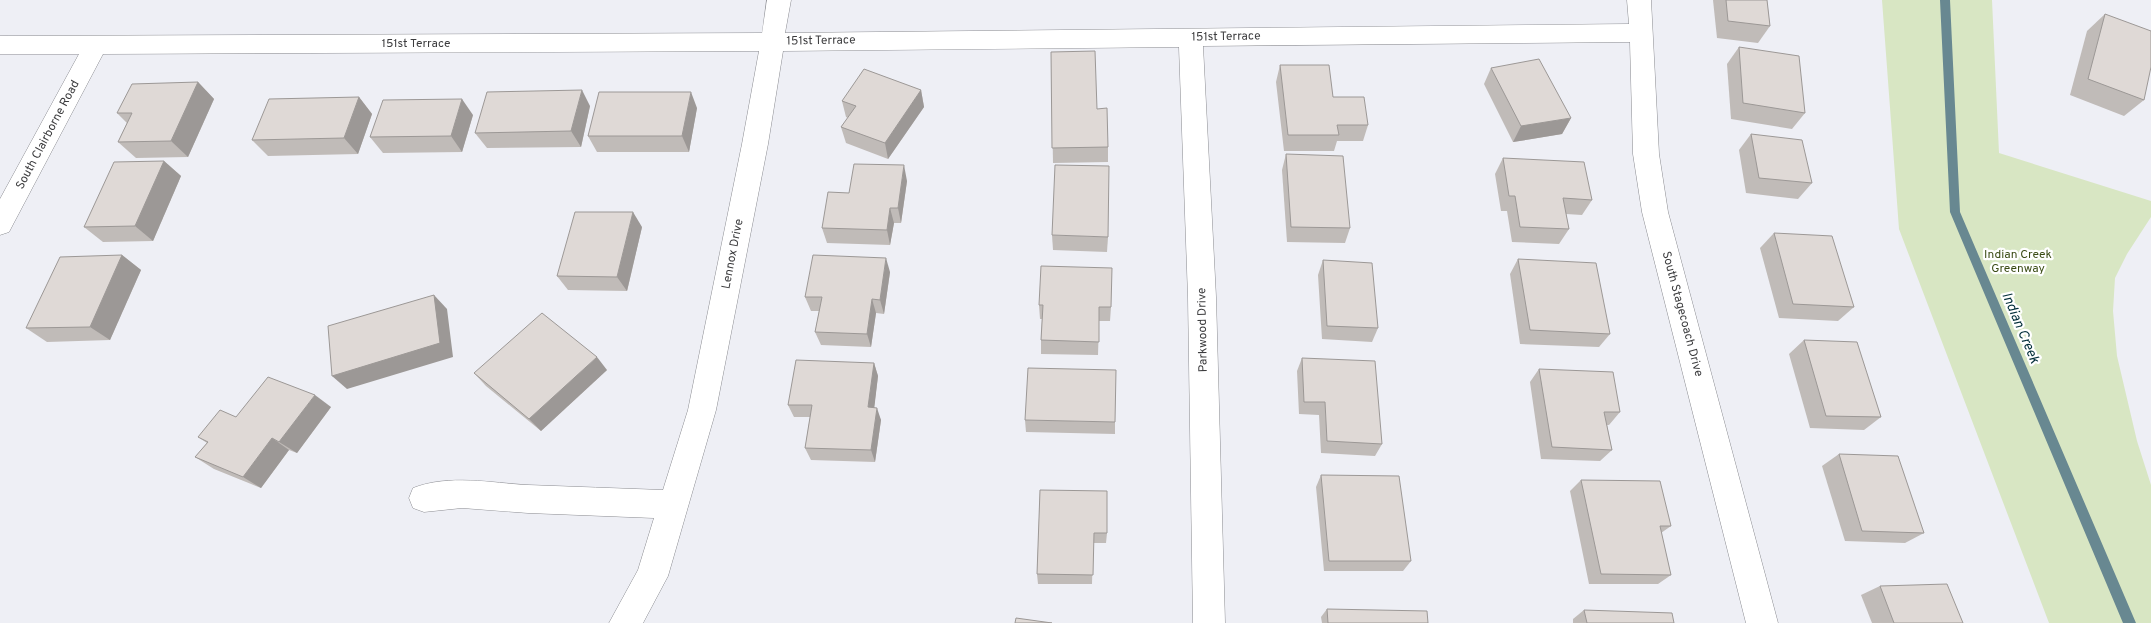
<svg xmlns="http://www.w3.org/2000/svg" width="2151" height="623" font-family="Overpass,sans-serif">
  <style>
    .green { fill: #d8e6c3 }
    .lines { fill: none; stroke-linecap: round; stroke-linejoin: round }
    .stream { fill: #688891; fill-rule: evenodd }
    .minor-casing { stroke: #8b8c91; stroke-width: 1 }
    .minor { fill: #fff; fill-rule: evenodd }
    .wall { fill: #c0bbb8 }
    .shaded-wall { fill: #9c9896 }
    .building { fill: #dfd9d6; stroke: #9c9896 }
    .labels { text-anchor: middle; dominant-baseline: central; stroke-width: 4.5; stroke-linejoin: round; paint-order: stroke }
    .street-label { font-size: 12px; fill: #3c3c3e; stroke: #fff }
    .park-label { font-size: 12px; fill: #3b4c15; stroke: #fff }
    .water-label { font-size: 14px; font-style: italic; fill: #022e39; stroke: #fff }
  </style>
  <rect width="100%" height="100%" fill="#eeeff5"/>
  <polygon class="green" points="1882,0 1992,0 1999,153 2151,201 2151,217 2127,254 2115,278 2113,311 2117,356 2137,441 2151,485 2151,623 2049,623 1899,229"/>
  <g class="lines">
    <polygon class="stream" points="1940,0 1950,0 1960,212 2136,623 2123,623 1950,212"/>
    <defs>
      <path id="minor" d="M767,0H791L785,33L1629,24L1627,0H1651L1659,154L1668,212L1778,623H1746L1642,212L1633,154L1630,42L1203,46L1216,297L1225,623H1193L1188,297L1179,47L783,51L768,144L716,410L668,576L643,623H609L638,570L654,518L528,513L462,508L424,512L413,508L409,498L413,488C449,474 491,483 528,485C573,487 618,488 663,490L688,410L742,144L759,51L103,54L9,232L0,235V199L79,54H0V36L762,33Z"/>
    </defs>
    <use href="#minor" class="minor-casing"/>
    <use href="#minor" class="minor"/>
  </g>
  <g class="wall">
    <polygon points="1713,0 1767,0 1770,26 1758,43 1717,38"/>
    <polygon points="2105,14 2144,100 2124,116 2070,95 2087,31"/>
    <polygon points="1739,47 1805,113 1792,129 1731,119 1727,64"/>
    <polygon points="1051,52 1108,147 1108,162 1053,163"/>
    <polygon points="1280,65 1333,97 1368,125 1363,141 1337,141 1334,151 1284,151 1276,82"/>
    <polygon points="1491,68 1571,118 1562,134 1513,142 1484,84"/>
    <polygon points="198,82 214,99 188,157 136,158 118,142 127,123 117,113"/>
    <polygon points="921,90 924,107 888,159 846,143 841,127 848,118 846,117 842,101"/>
    <polygon points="359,97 372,114 358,154 268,156 252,140"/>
    <polygon points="590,106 581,147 487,148 475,133"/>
    <polygon points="697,108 689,152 597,152 588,136"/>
    <polygon points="473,115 462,152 383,153 370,137"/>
    <polygon points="1751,134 1812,183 1798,199 1746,193 1739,150"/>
    <polygon points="1286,154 1350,228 1345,243 1287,242 1282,170"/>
    <polygon points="1503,158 1592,200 1582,215 1566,214 1569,229 1559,244 1512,242 1507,211 1501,211 1495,174"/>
    <polygon points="164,161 181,176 153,241 103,242 84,227"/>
    <polygon points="907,181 901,223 894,223 890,245 827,243 822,228 849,193"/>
    <polygon points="642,227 627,291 568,290 557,276"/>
    <polygon points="1774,233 1854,307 1838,321 1779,318 1760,248"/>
    <polygon points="1052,235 1108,237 1107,252 1053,250"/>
    <polygon points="122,255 141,270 110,340 47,342 26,328"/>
    <polygon points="1518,259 1610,334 1599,347 1520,344 1510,274"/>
    <polygon points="1323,260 1378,328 1372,342 1322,339 1318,275"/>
    <polygon points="890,272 884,314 876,313 871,347 821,345 815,332 819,311 811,311 805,297"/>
    <polygon points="1039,305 1111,307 1110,321 1099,321 1098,355 1041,354 1041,340 1042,319 1040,319"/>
    <polygon points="1804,340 1881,417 1864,430 1810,428 1789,354"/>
    <polygon points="1302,358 1382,444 1375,456 1321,453 1319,415 1299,414 1297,371"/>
    <polygon points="874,363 878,376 874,407 881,420 875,462 811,460 805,448 810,417 794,417 788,405"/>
    <polygon points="1539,369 1620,412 1609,425 1607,425 1612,450 1600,461 1541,459 1530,382"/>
    <polygon points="607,370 541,431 486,386 474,373"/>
    <polygon points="331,407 297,453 289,450 261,488 214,469 195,457 207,443 198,437 236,417"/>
    <polygon points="1025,420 1115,422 1115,434 1026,432"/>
    <polygon points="1839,454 1924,533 1905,543 1845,541 1822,466"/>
    <polygon points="1321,475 1411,561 1403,571 1324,571 1316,487"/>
    <polygon points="1581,480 1671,526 1661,533 1671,575 1658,584 1589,584 1570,491"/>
    <polygon points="1040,490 1107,533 1106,543 1093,543 1092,584 1038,584 1037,574"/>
    <polygon points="1880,586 1963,623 1872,623 1861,595"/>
    <polygon points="1327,609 1428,623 1322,623 1321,617"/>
    <polygon points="1584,610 1674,623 1573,623 1573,619"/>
  </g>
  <g class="shaded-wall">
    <polygon points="198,82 214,99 188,157 171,141"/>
    <polygon points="582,90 590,106 581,147 571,131"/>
    <polygon points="921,90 924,107 888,159 885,143"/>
    <polygon points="691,92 697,108 689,152 682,136"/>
    <polygon points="359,97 372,114 358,154 344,138"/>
    <polygon points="462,99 473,115 462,152 451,136"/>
    <polygon points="1571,118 1562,134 1513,142 1521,126"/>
    <polygon points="164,161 181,176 153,241 135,226"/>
    <polygon points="904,165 907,181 901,223 898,208"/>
    <polygon points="890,208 894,223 890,245 887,230"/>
    <polygon points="633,212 642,227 627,291 617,277"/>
    <polygon points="122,255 141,270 110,340 90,327"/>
    <polygon points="886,258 890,272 884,314 880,300"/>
    <polygon points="434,295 447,309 453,357 347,389 332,376"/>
    <polygon points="872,299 876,313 871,347 867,334"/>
    <polygon points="597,357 607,370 541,431 529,419"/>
    <polygon points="874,363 878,376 873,419 868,407"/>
    <polygon points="315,395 331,407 297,453 279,442"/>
    <polygon points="877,408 881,420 875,462 871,450"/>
    <polygon points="272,438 289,450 261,488 243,477"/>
  </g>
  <g class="building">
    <polygon points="1726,0 1767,0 1770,26 1728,21"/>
    <polygon points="2105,14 2151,31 2151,67 2144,100 2088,79"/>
    <polygon points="1739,47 1799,56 1805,113 1743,103"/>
    <polygon points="1095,51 1097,109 1107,108 1108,147 1052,148 1051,52"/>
    <polygon points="1539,59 1571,118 1521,126 1491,68"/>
    <polygon points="1280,65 1329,65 1333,97 1364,97 1368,125 1337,125 1339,135 1288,135"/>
    <polygon points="864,69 921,90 885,143 841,127 856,106 842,101"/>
    <polygon points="198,82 171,141 118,142 132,113 117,113 132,84"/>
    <polygon points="582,90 571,131 475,133 487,92"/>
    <polygon points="599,92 691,92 682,136 588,136"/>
    <polygon points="359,97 344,138 252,140 269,99"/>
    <polygon points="462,99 451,136 370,137 383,100"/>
    <polygon points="1751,134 1802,140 1812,183 1759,178"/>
    <polygon points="1286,154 1343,156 1350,228 1291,227"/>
    <polygon points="1503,158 1584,162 1592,200 1563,198 1569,229 1520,227 1515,196 1509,196"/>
    <polygon points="164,161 135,226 84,227 114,162"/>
    <polygon points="854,164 904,165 898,208 890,208 887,230 822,228 828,192 849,193"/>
    <polygon points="1055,165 1109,166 1108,237 1052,235"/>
    <polygon points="575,212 633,212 617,277 557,276"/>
    <polygon points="1774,233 1832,236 1854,307 1793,304"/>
    <polygon points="122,255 90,327 26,328 60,257"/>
    <polygon points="813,255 886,258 880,300 872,299 867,334 815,332 822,297 805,297"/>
    <polygon points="1518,259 1596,263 1610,334 1530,330"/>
    <polygon points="1323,260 1372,263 1378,328 1327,326"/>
    <polygon points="1041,266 1112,268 1111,307 1099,307 1099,342 1041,340 1043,305 1039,305"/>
    <polygon points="434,295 440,343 332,376 328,326"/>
    <polygon points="542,313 597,357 529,419 474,373"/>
    <polygon points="1804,340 1857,342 1881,417 1826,416"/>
    <polygon points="1302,358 1375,361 1382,444 1327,441 1325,402 1304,402"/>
    <polygon points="796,360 874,363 868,407 877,408 871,450 805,448 812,405 788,405"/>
    <polygon points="1028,368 1116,370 1115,422 1025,420"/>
    <polygon points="1539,369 1613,372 1620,412 1604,412 1612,450 1552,447"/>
    <polygon points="268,377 315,395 279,442 272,438 243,477 195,457 208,442 198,437 220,410 236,417"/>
    <polygon points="1839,454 1898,456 1924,533 1862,531"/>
    <polygon points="1321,475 1399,476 1411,561 1329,561"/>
    <polygon points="1581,480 1660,481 1671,526 1660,526 1671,575 1601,574"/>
    <polygon points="1040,490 1107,491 1107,533 1094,533 1093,575 1037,574"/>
    <polygon points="1947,584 1963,623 1894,623 1880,586"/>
    <polygon points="1327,609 1427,611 1428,623 1328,623"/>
    <polygon points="1584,610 1672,613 1674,623 1587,623"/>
    <polygon points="1016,618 1052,623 1015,623"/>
  </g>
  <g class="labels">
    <g class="street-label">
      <text transform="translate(1226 37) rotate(-1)">151st Terrace</text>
      <text transform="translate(821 41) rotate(-1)">151st Terrace</text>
      <text x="416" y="44">151st Terrace</text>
      <text transform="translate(48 135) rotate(-62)">South Clairborne Road</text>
      <text transform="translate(733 254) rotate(-79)">Lennox Drive</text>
      <text transform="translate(1682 314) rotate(75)">South Stagecoach Drive</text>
      <text transform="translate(1203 330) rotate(-91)">Parkwood Drive</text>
    </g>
    <g class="park-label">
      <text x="2018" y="255">Indian Creek<tspan x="2018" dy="14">Greenway</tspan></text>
    </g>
    <g class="water-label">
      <text transform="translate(2020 328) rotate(67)">Indian Creek</text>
    </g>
  </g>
</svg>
